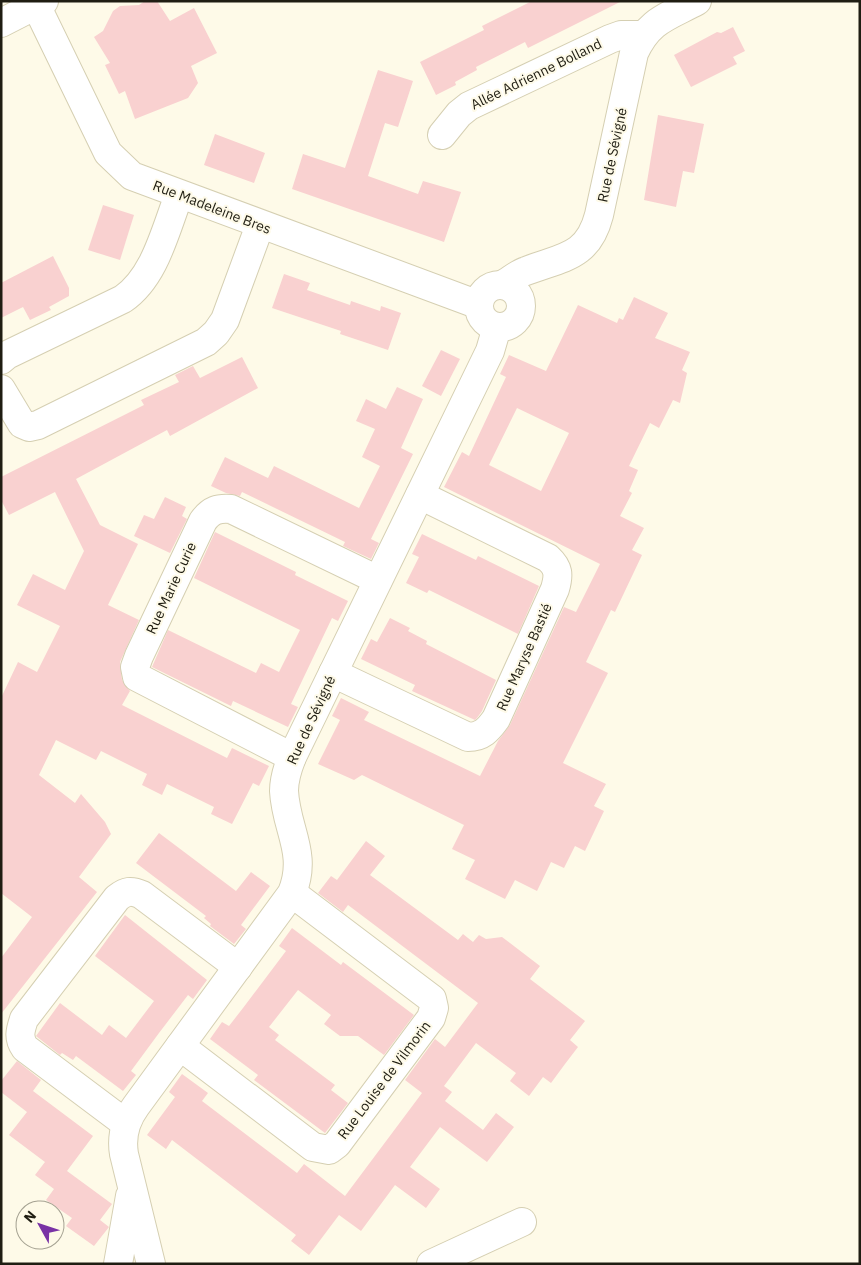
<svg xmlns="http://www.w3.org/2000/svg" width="861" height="1265" font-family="'IBM Plex Sans',sans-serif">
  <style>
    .building { fill: #f9d1d0; fill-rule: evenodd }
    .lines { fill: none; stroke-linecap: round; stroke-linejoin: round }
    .minor-casing { stroke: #d5cfb2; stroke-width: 30 }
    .minor { stroke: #fff; stroke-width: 28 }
    .labels { text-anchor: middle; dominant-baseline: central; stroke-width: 4; stroke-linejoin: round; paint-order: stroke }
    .street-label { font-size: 14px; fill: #1f1d12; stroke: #fefae8 }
  </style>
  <rect width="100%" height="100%" fill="#fefae8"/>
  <g class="building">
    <polygon points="145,1 157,1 170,21 194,8 217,53 191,66 198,83 188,98 135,119 125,91 119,94 105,65 110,63 94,37 103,31 113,11 120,6 139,5"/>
    <polygon points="532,1 622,1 528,48 525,42 476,67 477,70 455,82 456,85 436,95 420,62 484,30 482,26"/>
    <polygon points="733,27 745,51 733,57 737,64 691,87 674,55 717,32 721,33"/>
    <polygon points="378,70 413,81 398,127 385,123 368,176 418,194 423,181 461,192 444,242 292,189 303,154 345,168"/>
    <polygon points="658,115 704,124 694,173 683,171 676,207 644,200"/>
    <polygon points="215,134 265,153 254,183 204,165"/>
    <polygon points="103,205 134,215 120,260 88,250"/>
    <polygon points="53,256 69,288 69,296 49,307 51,310 30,320 23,307 1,318 1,283"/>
    <polygon points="284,274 310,283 307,290 350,305 351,301 380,311 381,306 401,313 388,350 340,334 341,331 272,308"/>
    <path d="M634,297L668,313L655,338L690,352L682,370L687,373L680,403L673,400L659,428L650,423L629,466L638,470L629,491L632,493L620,516L644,528L632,550L642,555L615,612L611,610L586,662L608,673L563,763L606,784L594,806L604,811L585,851L575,846L564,868L551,862L537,891L515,880L505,899L465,879L475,860L452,849L464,825L362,775L354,780L318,764L340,720L332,716L341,698L369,712L364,720L480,776L498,741L510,725L564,607L576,612L600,564L444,487L462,452L469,456L506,377L500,374L509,355L546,371L578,305L617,323L619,318L623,320ZM517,408L569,433L541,491L489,465Z"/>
    <polygon points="441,350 460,359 441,396 422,386"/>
    <polygon points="242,357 258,388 170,436 167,430 76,479 100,525 138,544 108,605 139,620 120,662 122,680 130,691 122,705 227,758 232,748 269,766 259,786 253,783 232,824 211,814 214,807 167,784 162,795 142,785 147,774 101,751 96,760 56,740 39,775 75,803 81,794 105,822 111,834 79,877 97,892 1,1014 1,958 32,917 1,893 1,698 18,662 37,672 60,626 17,605 33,574 65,590 84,551 55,492 9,515 1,500 1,477 144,405 141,400 179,382 175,375 193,366 200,378"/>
    <polygon points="397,387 423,399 401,448 413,454 371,539 379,543 371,559 343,546 345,542 242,492 240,496 226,493 211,486 225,457 268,478 274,466 359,508 380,466 362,457 375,429 356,421 366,399 386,409"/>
    <polygon points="165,497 186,507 182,516 187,519 170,553 134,536 144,515 154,519"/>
    <polygon points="215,532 296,572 295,575 348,601 338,621 332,618 291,704 298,707 288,727 233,701 231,706 152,667 168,630 256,673 261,663 279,672 300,630 194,578"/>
    <polygon points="422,534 476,560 478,556 539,586 518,634 429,590 427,593 406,583 419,557 412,554"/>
    <polygon points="390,618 410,628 408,631 427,641 426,644 496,680 482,711 477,718 475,720 412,691 415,685 361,659 371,639 377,642"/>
    <polygon points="159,833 236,891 251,872 270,886 241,925 246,929 234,944 210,926 211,924 204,918 206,916 136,863"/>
    <polygon points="366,841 385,856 370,875 458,940 463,934 473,942 479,935 486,939 502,937 540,966 530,979 585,1021 570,1040 578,1047 565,1064 551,1083 543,1077 529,1096 510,1081 516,1073 476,1043 444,1086 452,1092 445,1101 483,1130 496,1113 514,1127 487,1162 440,1127 410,1167 440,1189 426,1208 395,1185 361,1231 339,1215 309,1255 291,1241 296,1235 172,1140 166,1149 147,1135 175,1097 169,1092 182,1074 208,1093 202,1101 297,1173 304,1164 345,1196 422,1093 405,1080 435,1039 445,1047 478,1003 348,905 343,912 318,893 331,876 337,880"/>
    <polygon points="125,915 207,980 193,999 188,995 159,1033 131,1071 136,1075 123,1091 76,1056 73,1060 62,1053 60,1055 36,1036 60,1003 102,1035 109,1025 126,1038 154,1001 95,956"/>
    <polygon points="292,928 341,965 343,962 414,1015 384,1055 358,1036 340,1036 324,1024 331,1015 298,990 269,1027 279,1035 275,1040 335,1085 331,1090 348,1103 325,1133 254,1080 258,1075 210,1039 222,1022 229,1026 243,1008 286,951 279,946"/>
    <polygon points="17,1061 41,1080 33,1091 93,1136 67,1171 112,1204 100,1220 109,1227 94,1246 66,1226 72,1218 46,1200 54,1189 35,1175 45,1162 9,1135 27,1112 1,1092 1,1081"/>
  </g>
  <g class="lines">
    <defs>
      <g id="minor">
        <polyline points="36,5 108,153 132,176 479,305"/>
        <polyline points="1,23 44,1"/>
        <polyline points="442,135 459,114 469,106 610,39 621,35 642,35"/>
        <path d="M502,285C510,281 517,274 526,271C562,257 588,258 599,215L634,53C649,20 667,17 697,1"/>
        <circle cx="500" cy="306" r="21"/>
        <path d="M1,360L7,355L123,299C155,277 165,231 179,195"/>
        <polyline points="1,389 22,424 29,427 38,425 206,342 216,333 225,320 260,225"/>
        <path d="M333,673L468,737C482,737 488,730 496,719L555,589C559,575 559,568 548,558L420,495"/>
        <path d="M292,757L137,677L135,667L139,656L203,521C211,510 218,508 231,509L378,580"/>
        <polyline points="180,1046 313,1147 329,1150 337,1144 431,1018 434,1008 432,999 292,893"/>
        <path d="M125,1123L25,1048C18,1038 20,1031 24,1019L117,898C126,891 131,890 142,895L238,967"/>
        <polyline points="118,1264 130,1196"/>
        <path d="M151,1264L124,1154C121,1136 125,1121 136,1106L292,893C308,853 286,830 284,791C284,779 288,767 292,757L490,351L497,327"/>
        <polyline points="431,1264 522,1222"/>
      </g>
    </defs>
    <use href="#minor" class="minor-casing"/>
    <use href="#minor" class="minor"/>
  </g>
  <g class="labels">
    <g class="street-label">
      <text transform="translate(536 74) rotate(-26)">Allée Adrienne Bolland</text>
      <text transform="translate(612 155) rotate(-78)">Rue de Sévigné</text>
      <text transform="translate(212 207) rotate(21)">Rue Madeleine Bres</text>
      <text transform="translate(171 588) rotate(-65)">Rue Marie Curie</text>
      <text transform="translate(524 657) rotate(-66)">Rue Maryse Bastié</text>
      <text transform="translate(311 720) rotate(-65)">Rue de Sévigné</text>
      <text transform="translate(384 1080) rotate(-53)">Rue Louise de Vilmorin</text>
    </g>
  </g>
  <rect width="861" height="1265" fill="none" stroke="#1f1d12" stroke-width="5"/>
  <g transform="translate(40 1225) rotate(310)"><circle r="24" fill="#fefae8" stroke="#a5a292"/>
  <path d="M0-4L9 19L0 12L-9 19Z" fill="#7932a5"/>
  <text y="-8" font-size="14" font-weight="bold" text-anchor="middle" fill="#1f1d12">N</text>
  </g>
</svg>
